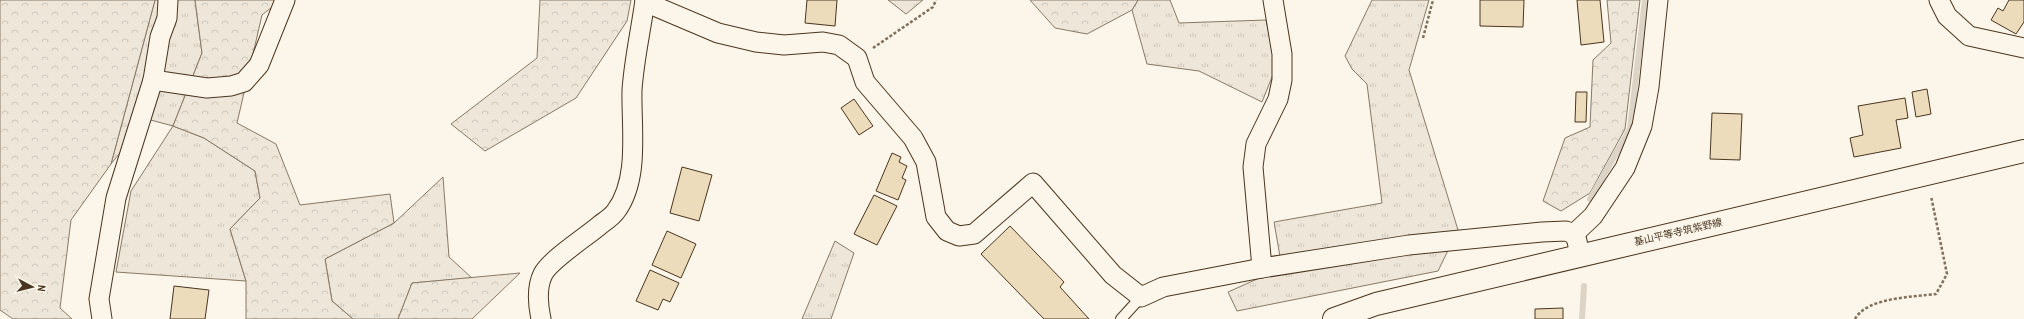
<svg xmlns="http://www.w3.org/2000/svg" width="2024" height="319" font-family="'Archivo Narrow','Noto Sans JP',sans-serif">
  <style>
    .grass { fill: url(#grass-tufts); stroke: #887966 }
    .forest { fill: url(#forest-crowns); stroke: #887966 }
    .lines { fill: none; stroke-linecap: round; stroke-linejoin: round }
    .stream { stroke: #dcd4c6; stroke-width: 6 }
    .building { fill: #ecdcbc; stroke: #4a3520 }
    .lane-casing { stroke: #4a3520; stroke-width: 12 }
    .street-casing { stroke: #4a3520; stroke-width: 21 }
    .secondary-casing { stroke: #4a3520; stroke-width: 24 }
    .path { stroke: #7f6f5c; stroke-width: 2.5; stroke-dasharray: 3 2; stroke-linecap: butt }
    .lane { stroke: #fbf6e9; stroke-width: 10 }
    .street { stroke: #fbf6e9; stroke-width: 19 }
    .secondary { stroke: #fbf6e9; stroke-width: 22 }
    .labels { text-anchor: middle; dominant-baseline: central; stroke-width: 3; stroke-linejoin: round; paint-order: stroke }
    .street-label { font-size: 10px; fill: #4a3520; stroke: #fbf6e9 }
  </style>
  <defs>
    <pattern id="grass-tufts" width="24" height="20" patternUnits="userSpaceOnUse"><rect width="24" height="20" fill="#ede6d9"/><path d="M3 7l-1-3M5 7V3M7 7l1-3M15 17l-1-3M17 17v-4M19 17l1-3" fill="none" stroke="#cdc6ba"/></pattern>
    <pattern id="forest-crowns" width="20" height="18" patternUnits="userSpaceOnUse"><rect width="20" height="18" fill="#ede6d9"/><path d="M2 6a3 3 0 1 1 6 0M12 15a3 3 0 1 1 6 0" fill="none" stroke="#cdc6ba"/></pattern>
  </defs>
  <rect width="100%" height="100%" fill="#fbf6e9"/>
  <g class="grass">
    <polygon points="155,0 195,0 202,53 173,126 204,138 255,171 260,198 230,229 246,281 116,272 131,191 173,126 147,119 111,164"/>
    <polygon points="888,0 923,0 906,14"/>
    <polygon points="1138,0 1170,0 1179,23 1266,20 1276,67 1262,102 1199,71 1147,64 1132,10"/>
    <polygon points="1372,0 1429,0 1409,70 1458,230 1438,271 1237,311 1228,292 1282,268 1274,222 1382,203 1367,84 1352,69 1345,56"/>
    <polygon points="443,177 449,257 472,278 412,283 398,319 353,319 332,301 325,259 394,223"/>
    <polygon points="835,241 854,253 831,319 802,319"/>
  </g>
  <g class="forest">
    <polygon points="0,0 155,0 111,164 71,220 60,308 72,319 13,319 0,310"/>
    <polygon points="195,0 281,0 262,15 237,123 276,144 300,205 390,194 394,223 325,259 332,301 353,319 246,319 246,281 230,229 260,198 255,171 204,138 173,126 202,53"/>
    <polygon points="540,0 631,0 627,21 576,98 485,151 451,124 537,58"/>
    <polygon points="1030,0 1138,0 1132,10 1087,34 1055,28"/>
    <polygon points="1607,0 1640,0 1625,129 1590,193 1561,211 1543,201 1565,138 1590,127 1593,60 1611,43"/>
    <polygon points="520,273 472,319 398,319 412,283"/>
  </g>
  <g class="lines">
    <g class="stream">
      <polyline points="1590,199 1630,129 1645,0"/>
      <polyline points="1582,319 1584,286"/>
    </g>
  </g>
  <g class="building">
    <polygon points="807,0 837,0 835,26 805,23"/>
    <polygon points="1480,0 1524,0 1523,27 1480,26"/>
    <polygon points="1577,0 1600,0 1604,42 1581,45"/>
    <polygon points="2009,0 2024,0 2024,22 2016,34 1991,20 1998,8 2003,11"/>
    <polygon points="1927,89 1931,114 1916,117 1912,92"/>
    <polygon points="1576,92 1587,92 1586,122 1575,122"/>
    <polygon points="1905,98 1908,118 1896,120 1901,148 1854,157 1850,138 1863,135 1858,106"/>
    <polygon points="854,99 873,126 859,135 841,108"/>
    <polygon points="1712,113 1742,114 1740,160 1710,159"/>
    <polygon points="892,153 901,157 899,162 907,166 902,178 906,180 898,200 876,191"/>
    <polygon points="682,167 712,175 699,221 670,213"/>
    <polygon points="874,195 897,206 877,245 854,234"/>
    <polygon points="1010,226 1064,282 1060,287 1089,319 1044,319 981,254"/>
    <polygon points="667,231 696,244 681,278 652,265"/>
    <polygon points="650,270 679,283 670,302 663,299 658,310 636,301"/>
    <polygon points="174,286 209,290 205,319 170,319"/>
    <polygon points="1563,308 1563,319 1535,319 1535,309"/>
  </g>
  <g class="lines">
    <defs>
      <polyline id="lane" points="1121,319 1141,297"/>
      <g id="street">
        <polyline points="168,0 167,18 160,37 153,80 207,88 231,86 244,82 259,65 285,0"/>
        <polyline points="1939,0 1947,16 1969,36 2024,48"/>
        <polyline points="645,2 718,33 756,42 784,45 823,42 839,45 857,58 865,82 913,138 926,162 936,217 947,231 959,236 974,234 1033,183 1113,275 1141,297 1163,287 1262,268 1409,245 1542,232 1566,231 1574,234 1577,241 1580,256"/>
        <polyline points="1574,234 1593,216 1625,168 1642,126 1649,87 1658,0"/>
        <polyline points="1262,268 1253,167 1256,144 1278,99 1282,80 1282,54 1273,0"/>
        <polyline points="102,319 99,299 116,198 153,80"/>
        <path d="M541,319C538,305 536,288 543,274C550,260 586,237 600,225C605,221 612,217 616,211C640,179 631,127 632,90C634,60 641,30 645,0"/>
      </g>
      <polyline id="secondary" points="1334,319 1376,304 2024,151"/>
    </defs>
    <use href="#lane" class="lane-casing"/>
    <use href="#street" class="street-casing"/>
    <use href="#secondary" class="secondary-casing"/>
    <g class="path">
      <polyline points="1423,38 1433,0"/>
      <polyline points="873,48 933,7 936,0"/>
      <path d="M1855,319C1867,297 1914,297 1936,294L1947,274L1931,196"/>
    </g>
    <use href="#lane" class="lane"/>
    <use href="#street" class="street"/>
    <use href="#secondary" class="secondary"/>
  </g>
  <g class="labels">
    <g class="street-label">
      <text transform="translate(1678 232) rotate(-13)">基山平等寺筑紫野線</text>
    </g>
  </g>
  <g transform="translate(32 287) rotate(97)" stroke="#fbf6e9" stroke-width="3" paint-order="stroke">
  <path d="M0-3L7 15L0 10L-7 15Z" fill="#4a3520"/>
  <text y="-6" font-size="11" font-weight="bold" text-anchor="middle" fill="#4a3520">N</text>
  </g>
</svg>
